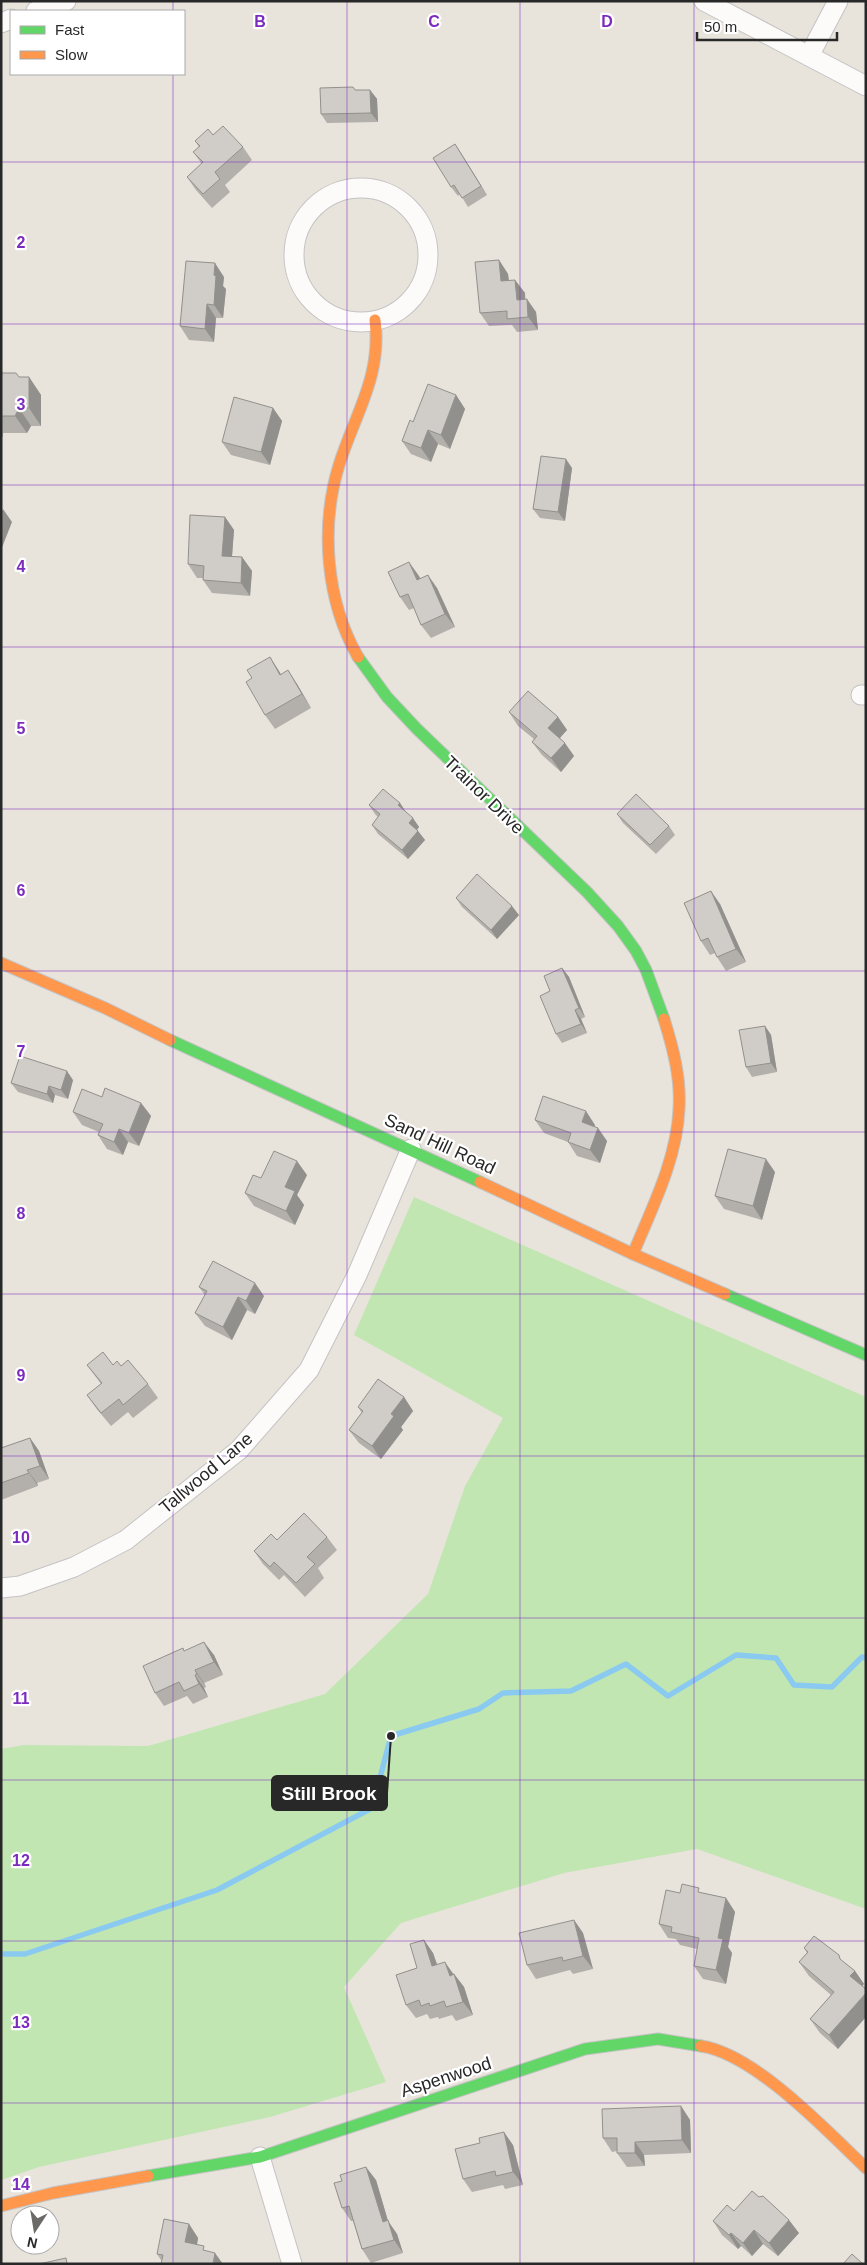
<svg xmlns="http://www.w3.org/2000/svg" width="867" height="2265" font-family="Arial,sans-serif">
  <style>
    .green { fill: #c2e6b2 }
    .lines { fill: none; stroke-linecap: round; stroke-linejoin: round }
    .stream { stroke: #8acaf0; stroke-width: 5.5 }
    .street-casing { stroke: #c4c3c3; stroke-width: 21 }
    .fast-casing { stroke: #c4c3c3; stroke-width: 13 }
    .slow-casing { stroke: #c4c3c3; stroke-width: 13 }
    .street { stroke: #fcfbfa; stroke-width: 19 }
    .fast { stroke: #63d668; stroke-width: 11 }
    .slow { stroke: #ff974d; stroke-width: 11 }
    .wall { fill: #b3b0ac }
    .shaded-wall { fill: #92908c }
    .building { fill: #d0cdc8; stroke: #92908c }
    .grid { fill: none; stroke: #7b2cbf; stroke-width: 1; stroke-opacity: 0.55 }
    .labels { text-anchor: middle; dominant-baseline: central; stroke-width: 4.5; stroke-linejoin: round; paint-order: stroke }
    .street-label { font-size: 18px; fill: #282828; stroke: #fff }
    .grid-label { font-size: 16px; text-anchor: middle; font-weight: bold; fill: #7b2cbf; stroke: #fff; stroke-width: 4.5; stroke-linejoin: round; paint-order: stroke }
    .leader { fill: none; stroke: #282828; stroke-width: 2 }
    .callout-dot { fill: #282828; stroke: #fff; stroke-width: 2 }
    .callout { fill: #282828; stroke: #282828; stroke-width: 2 }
    .callout-label { font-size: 19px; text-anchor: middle; font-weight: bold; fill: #fff }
  </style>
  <rect width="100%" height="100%" fill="#e8e4dc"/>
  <polygon class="green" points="414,1197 866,1397 866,1909 697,1849 564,1873 401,1923 344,1987 386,2082 270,2117 39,2167 1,2180 1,1749 24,1745 148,1746 325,1694 428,1594 465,1486 503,1418 354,1335"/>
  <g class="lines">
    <polyline class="stream" points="1,1954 25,1954 217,1890 372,1808 391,1736 479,1709 503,1693 571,1691 626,1664 668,1696 736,1655 776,1658 794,1685 832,1687 862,1657 866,1658"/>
    <defs>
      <g id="street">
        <polyline points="704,1 866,86"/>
        <polyline points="36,11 66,1"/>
        <polyline points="1,23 11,19"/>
        <polyline points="809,56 838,1"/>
        <circle cx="361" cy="255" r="67"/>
        <polyline points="861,695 866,695"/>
        <polyline points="1,1588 20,1586 74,1567 126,1540 239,1450 309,1370 357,1275 411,1149"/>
        <polyline points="260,2157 292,2264"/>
      </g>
      <g id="fast">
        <polyline points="358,657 387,697 417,729 587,892 618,926 636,951 646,970 664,1019"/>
        <polyline points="170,1040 480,1182"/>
        <polyline points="725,1294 866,1355"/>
        <polyline points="148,2176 260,2157 585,2049 658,2039 701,2046"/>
      </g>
      <g id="slow">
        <path d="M358,657C326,601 320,527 339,465C355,414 382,376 375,320"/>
        <polyline points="1,963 105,1008 170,1040"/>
        <polyline points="480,1182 633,1254 725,1294"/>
        <path d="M633,1254C652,1208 677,1159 679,1109C681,1078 673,1048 664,1019"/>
        <path d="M701,2046C755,2054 826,2130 866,2168"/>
        <polyline points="1,2206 53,2193 148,2176"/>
      </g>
    </defs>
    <use href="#street" class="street-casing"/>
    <use href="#fast" class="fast-casing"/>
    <use href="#slow" class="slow-casing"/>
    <use href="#street" class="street"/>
    <use href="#fast" class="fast"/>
    <use href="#slow" class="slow"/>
  </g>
  <g class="wall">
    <polygon points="355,90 370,90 377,99 378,122 327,123 321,114"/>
    <polygon points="213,135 243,147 252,160 225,185 230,192 212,208 196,190 187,177 202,164 193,152 199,147 195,141"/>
    <polygon points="455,144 487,195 468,207 460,194 458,196 451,187"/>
    <polygon points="499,260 508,274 509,280 515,280 525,293 525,299 536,312 538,330 517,332 512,325 489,326 480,313"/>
    <polygon points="224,277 223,286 226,289 223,318 216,318 214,342 189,340 180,326"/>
    <polygon points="1,373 19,377 29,377 41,395 41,426 31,426 27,433 3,433 3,437 1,437"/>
    <polygon points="456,395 465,409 450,449 438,444 431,462 411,454 402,441 413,422"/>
    <polygon points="273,408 282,421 270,465 231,455 222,442"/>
    <polygon points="572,468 565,521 540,518 533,509"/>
    <polygon points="225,517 234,530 232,557 242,557 252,571 250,596 212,593 203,580 203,578 197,578 188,564"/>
    <polygon points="419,576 420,578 437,588 455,627 431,638 421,625 414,608 409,610 400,597"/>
    <polygon points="270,657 281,675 297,684 311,708 275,729 265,715 252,678"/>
    <polygon points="509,712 558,717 567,730 560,738 574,756 561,772 542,755 532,742 534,739 518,726"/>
    <polygon points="400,803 405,811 419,827 417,830 425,840 408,859 378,834 372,825 378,817 375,814 369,805"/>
    <polygon points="617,814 669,826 675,835 656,854 623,823"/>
    <polygon points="456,898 519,915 497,939 462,907"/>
    <polygon points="720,904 746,962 726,971 717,957 715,953 710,955 701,941"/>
    <polygon points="562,968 569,977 585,1017 581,1019 587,1033 562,1043 556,1034 550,991"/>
    <polygon points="765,1026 771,1035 777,1072 752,1077 746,1067"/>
    <polygon points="73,1080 68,1099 55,1095 53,1103 18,1092 11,1083"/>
    <polygon points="102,1097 141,1103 151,1116 139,1146 128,1142 123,1155 107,1149 98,1135 99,1132 82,1125 73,1112"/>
    <polygon points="535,1120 595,1125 594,1127 607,1141 600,1163 577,1156 568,1142 544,1133"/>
    <polygon points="775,1172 762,1220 724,1209 715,1196"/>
    <polygon points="307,1175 297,1195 304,1205 295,1225 254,1206 245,1193 261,1178"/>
    <polygon points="199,1287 264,1296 255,1314 247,1310 232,1340 205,1326 195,1313 205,1295"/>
    <polygon points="87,1365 113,1365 121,1366 148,1384 158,1398 133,1418 128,1412 111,1426 96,1408 87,1395 101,1384"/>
    <polygon points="404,1397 413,1411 401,1427 403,1430 381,1459 359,1443 349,1430 362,1413 358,1407"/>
    <polygon points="30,1438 39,1451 49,1479 37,1483 38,1486 1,1500 1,1448"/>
    <polygon points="327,1537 337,1550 318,1568 324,1578 305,1597 284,1575 279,1580 263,1564 254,1551 277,1540"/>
    <polygon points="185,1651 214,1655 223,1675 204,1683 206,1687 204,1688 208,1697 193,1704 187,1696 164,1706 155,1693"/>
    <polygon points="680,1893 703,1893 726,1898 735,1912 728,1947 732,1953 726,1984 703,1979 694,1966 697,1949 680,1945 676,1939 668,1938 659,1924"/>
    <polygon points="574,1920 583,1933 593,1969 573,1974 570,1970 536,1979 527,1965"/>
    <polygon points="424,1940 433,1953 437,1964 454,1974 464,1987 473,2015 456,2021 452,2015 439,2019 438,2017 430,2019 427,2014 416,2018 406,2005 417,1968"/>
    <polygon points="804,1948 844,1962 855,1971 864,1984 862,1986 838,2049 820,2033 810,2019 831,1995 809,1976 799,1962 807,1953"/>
    <polygon points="681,2106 690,2120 691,2153 644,2155 645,2166 627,2167 617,2153 617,2151 612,2152 603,2138"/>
    <polygon points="480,2143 513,2145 523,2185 505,2189 503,2185 472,2192 463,2179"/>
    <polygon points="376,2180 388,2221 397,2234 403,2253 371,2263 362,2249 353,2221 351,2221 342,2208"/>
    <polygon points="734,2211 799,2233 778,2256 763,2244 752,2256 741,2246 738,2249 722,2235 713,2221"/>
    <polygon points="189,2224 198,2238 197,2245 161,2260 157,2254"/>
  </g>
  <g class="shaded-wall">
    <polygon points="370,90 377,99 378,122 371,113"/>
    <polygon points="455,144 461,153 487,195 481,186"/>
    <polygon points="499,260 508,274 510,295 501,281"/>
    <polygon points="215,263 224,277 223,286 226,289 223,318 214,305 214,275"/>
    <polygon points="515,280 525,293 526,313 517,300"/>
    <polygon points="527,299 536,312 538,330 528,317"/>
    <polygon points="207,304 216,318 214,342 205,329"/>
    <polygon points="29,377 41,395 41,426 29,408"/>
    <polygon points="456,395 465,409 450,449 441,435"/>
    <polygon points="19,408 31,426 27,433 15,416"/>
    <polygon points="273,408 282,421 270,465 261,452"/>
    <polygon points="428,430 438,444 431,462 421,448"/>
    <polygon points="566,459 572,468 565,521 558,512"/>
    <polygon points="3,509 12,522 1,550 1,513"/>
    <polygon points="225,517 234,530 231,569 222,556"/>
    <polygon points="242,557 252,571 250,596 241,583"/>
    <polygon points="409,562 419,576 426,593 417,580"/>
    <polygon points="428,575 437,588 455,627 445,614"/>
    <polygon points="270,657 279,671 289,689 280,675"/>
    <polygon points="288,670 297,684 311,708 302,694"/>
    <polygon points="558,717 567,730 557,741 548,728"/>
    <polygon points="565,743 574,756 561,772 551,758"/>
    <polygon points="400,803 406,812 398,805"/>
    <polygon points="413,818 419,827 415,832 409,823"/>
    <polygon points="418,831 425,840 408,859 402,850"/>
    <polygon points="711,891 720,904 746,962 736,949"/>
    <polygon points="512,906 519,915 497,939 491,930"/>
    <polygon points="562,968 569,977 585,1017 579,1008"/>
    <polygon points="575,1010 581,1019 587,1033 581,1024"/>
    <polygon points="765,1026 771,1035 777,1072 771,1063"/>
    <polygon points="67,1071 73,1080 68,1099 61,1090"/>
    <polygon points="49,1086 55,1095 53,1103 47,1094"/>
    <polygon points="141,1103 151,1116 139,1146 129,1133"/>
    <polygon points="586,1111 595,1125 591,1135 582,1122"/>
    <polygon points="598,1128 607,1141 600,1163 590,1150"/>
    <polygon points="119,1129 128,1142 123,1155 114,1142"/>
    <polygon points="766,1159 775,1172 762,1220 753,1206"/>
    <polygon points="297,1161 307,1175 297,1195 304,1205 295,1225 286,1211 285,1187"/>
    <polygon points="255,1283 264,1296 255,1314 246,1301"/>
    <polygon points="238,1297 247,1310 232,1340 223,1327"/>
    <polygon points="404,1397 413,1411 401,1427 403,1430 381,1459 372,1446 391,1414"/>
    <polygon points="30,1438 39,1451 49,1479 40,1466"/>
    <polygon points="27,1470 37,1483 38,1486 29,1473"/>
    <polygon points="204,1642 214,1655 223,1675 214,1662"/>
    <polygon points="195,1670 204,1683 206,1687 197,1674"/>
    <polygon points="195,1675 204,1688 208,1697 199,1684"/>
    <polygon points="726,1898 735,1912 728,1947 732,1953 726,1984 716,1970 718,1938"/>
    <polygon points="574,1920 583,1933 593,1969 583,1956"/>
    <polygon points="424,1940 433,1953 442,1979 432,1966"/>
    <polygon points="445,1962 454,1975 450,1976"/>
    <polygon points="855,1971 864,1984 860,1989 850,1976"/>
    <polygon points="454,1974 464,1987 473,2015 463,2002"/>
    <polygon points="866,1993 866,2017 838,2049 829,2035"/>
    <polygon points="681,2106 690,2120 691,2153 682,2140"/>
    <polygon points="504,2132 513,2145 523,2185 513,2172"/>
    <polygon points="635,2142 644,2155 645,2166 635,2153"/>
    <polygon points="366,2167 376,2180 388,2221 397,2234 403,2253 394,2240 383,2222"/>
    <polygon points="789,2220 799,2233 778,2256 769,2243"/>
    <polygon points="189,2224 198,2238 195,2255 185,2242"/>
    <polygon points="754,2230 763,2244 752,2256 743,2243"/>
    <polygon points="731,2233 741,2246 738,2249 729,2235"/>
    <polygon points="215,2253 223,2264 213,2264"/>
  </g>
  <g class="building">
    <polygon points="353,87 355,90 370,90 371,113 321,114 320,88"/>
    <polygon points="223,126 243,147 215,172 220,179 203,194 187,177 203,162 193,152 200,146 195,141 208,129 213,135"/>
    <polygon points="455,144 481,186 462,198 454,185 451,187 433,158"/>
    <polygon points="499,260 501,281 515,280 517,300 527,299 528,317 507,319 507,311 480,313 475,262"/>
    <polygon points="186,261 215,263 214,275 216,276 214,305 207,304 205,329 180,326"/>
    <polygon points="1,373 16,373 19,377 29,377 29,408 19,408 15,416 1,416"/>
    <polygon points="428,384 456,395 441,435 428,430 421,448 402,441 410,420 413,422"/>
    <polygon points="234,397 273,408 261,452 222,442"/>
    <polygon points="541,456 566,459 558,512 533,509"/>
    <polygon points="190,515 225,517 222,556 242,557 241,583 203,580 204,566 188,564"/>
    <polygon points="409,562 417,580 428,575 445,614 421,625 408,594 400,597 388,572"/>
    <polygon points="270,657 280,675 288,670 302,694 265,715 246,682 252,678 247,670"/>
    <polygon points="528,691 558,717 548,728 565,743 551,758 532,742 537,736 509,712"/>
    <polygon points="383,789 400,803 398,805 413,818 409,823 418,831 402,850 372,825 380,814 369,805"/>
    <polygon points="636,794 669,826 650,845 617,814"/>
    <polygon points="477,874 512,906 491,930 456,898"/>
    <polygon points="711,891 736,949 717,957 708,938 701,941 684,903"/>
    <polygon points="562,968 579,1008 575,1010 581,1024 556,1034 540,996 550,991 544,976"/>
    <polygon points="765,1026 771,1063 746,1067 739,1030"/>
    <polygon points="20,1056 67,1071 61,1090 49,1086 47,1094 11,1083"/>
    <polygon points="105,1088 141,1103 129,1133 119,1129 114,1142 98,1135 103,1124 73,1112 82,1089 102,1097"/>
    <polygon points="543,1096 586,1111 582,1122 598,1128 590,1150 568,1142 571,1133 535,1120"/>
    <polygon points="728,1149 766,1159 753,1206 715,1196"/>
    <polygon points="274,1151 297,1161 285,1187 295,1191 286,1211 245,1193 253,1175 261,1178"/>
    <polygon points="213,1261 255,1283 246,1301 238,1297 223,1327 195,1313 207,1291 199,1287"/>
    <polygon points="103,1352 113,1365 117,1361 121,1366 128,1360 148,1384 123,1405 119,1399 101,1413 87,1395 102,1383 87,1365"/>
    <polygon points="378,1379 404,1397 391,1414 394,1416 372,1446 349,1430 363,1411 358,1407"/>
    <polygon points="30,1438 40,1466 27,1470 29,1473 1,1483 1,1448"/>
    <polygon points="304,1513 327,1537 307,1557 315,1564 296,1583 274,1562 270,1567 254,1551 271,1534 277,1540"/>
    <polygon points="204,1642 214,1662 195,1670 197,1674 195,1675 199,1684 184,1691 179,1682 155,1693 143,1666 183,1648 184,1651"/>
    <polygon points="682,1884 699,1888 698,1892 726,1898 718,1938 723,1939 716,1970 694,1966 699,1938 671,1932 672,1927 659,1924 666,1890 680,1893"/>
    <polygon points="574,1920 583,1956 563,1961 562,1957 527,1965 519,1933"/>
    <polygon points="814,1936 839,1955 840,1959 855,1971 850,1976 866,1989 866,1993 829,2035 810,2019 834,1992 799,1962 808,1952 804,1948"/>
    <polygon points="424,1940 432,1966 445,1962 450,1976 454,1974 463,2002 446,2007 444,2001 430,2006 429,2003 421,2006 419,2000 406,2005 396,1975 417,1968 410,1944"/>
    <polygon points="681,2106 682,2140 635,2142 635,2153 617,2153 617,2138 603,2138 602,2109"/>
    <polygon points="504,2132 513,2172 496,2176 495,2171 463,2179 455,2149 480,2143 479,2138"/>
    <polygon points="366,2167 383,2222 388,2220 394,2240 362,2249 349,2206 342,2208 334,2183 342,2181 340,2175"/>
    <polygon points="752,2191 759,2197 763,2196 789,2220 769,2243 754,2230 743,2243 731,2233 729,2235 713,2221 727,2205 734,2211"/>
    <polygon points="164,2219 189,2224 185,2242 204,2246 203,2250 215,2253 213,2264 161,2264 163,2255 157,2254"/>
    <polygon points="852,2254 863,2264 843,2264"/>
    <polygon points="66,2258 67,2264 39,2264"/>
  </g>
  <path class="grid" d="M173,1V11M347,1V2264M520,1V2264M694,1V2264M173,74V2264M1,162H866M1,324H866M1,485H866M1,647H866M1,809H866M1,971H866M1,1132H866M1,1294H866M1,1456H866M1,1618H866M1,1780H866M1,1941H866M1,2103H866"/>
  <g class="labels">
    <g class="street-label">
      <text transform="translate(484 795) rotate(44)">Trainor Drive</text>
      <text transform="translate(440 1144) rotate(25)">Sand Hill Road</text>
      <text transform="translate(206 1473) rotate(-40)">Tallwood Lane</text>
      <text transform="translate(446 2077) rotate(-18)">Aspenwood</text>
    </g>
  </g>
  <g class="grid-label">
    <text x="260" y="27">B</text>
    <text x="434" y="27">C</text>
    <text x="607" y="27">D</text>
    <text x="21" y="248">2</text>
    <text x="21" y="410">3</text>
    <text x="21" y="572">4</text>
    <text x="21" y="734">5</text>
    <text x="21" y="896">6</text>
    <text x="21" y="1057">7</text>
    <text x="21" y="1219">8</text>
    <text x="21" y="1381">9</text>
    <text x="21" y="1543">10</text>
    <text x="21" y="1704">11</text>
    <text x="21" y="1866">12</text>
    <text x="21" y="2028">13</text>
    <text x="21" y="2190">14</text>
  </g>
  <path class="leader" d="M391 1736L387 1793"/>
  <circle class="callout-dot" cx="391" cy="1736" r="5"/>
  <rect class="callout" x="272" y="1776" width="115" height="34" rx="5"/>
  <g class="callout-label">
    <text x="329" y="1800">Still Brook</text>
  </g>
  <rect width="867" height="2265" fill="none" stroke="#282828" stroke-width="5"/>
  <rect x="10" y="10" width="175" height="65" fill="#ffffff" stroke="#a9a9a9"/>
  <rect x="20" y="26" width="25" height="8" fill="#63d668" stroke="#a9a9a9"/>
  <text x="55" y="35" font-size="15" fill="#282828">Fast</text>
  <rect x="20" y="51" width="25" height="8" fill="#ff974d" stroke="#a9a9a9"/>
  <text x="55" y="60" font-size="15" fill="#282828">Slow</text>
  <g transform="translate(35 2230) rotate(192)"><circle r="24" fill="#ffffff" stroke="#a9a9a9"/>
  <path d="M0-4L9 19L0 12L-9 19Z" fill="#6b6a67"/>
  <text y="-8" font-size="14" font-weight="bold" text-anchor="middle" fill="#282828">N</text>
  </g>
  <path d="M697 32v8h140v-8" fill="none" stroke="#282828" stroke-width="2.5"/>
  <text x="704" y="32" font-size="15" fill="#282828" stroke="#ffffff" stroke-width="4" paint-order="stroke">50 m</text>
</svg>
